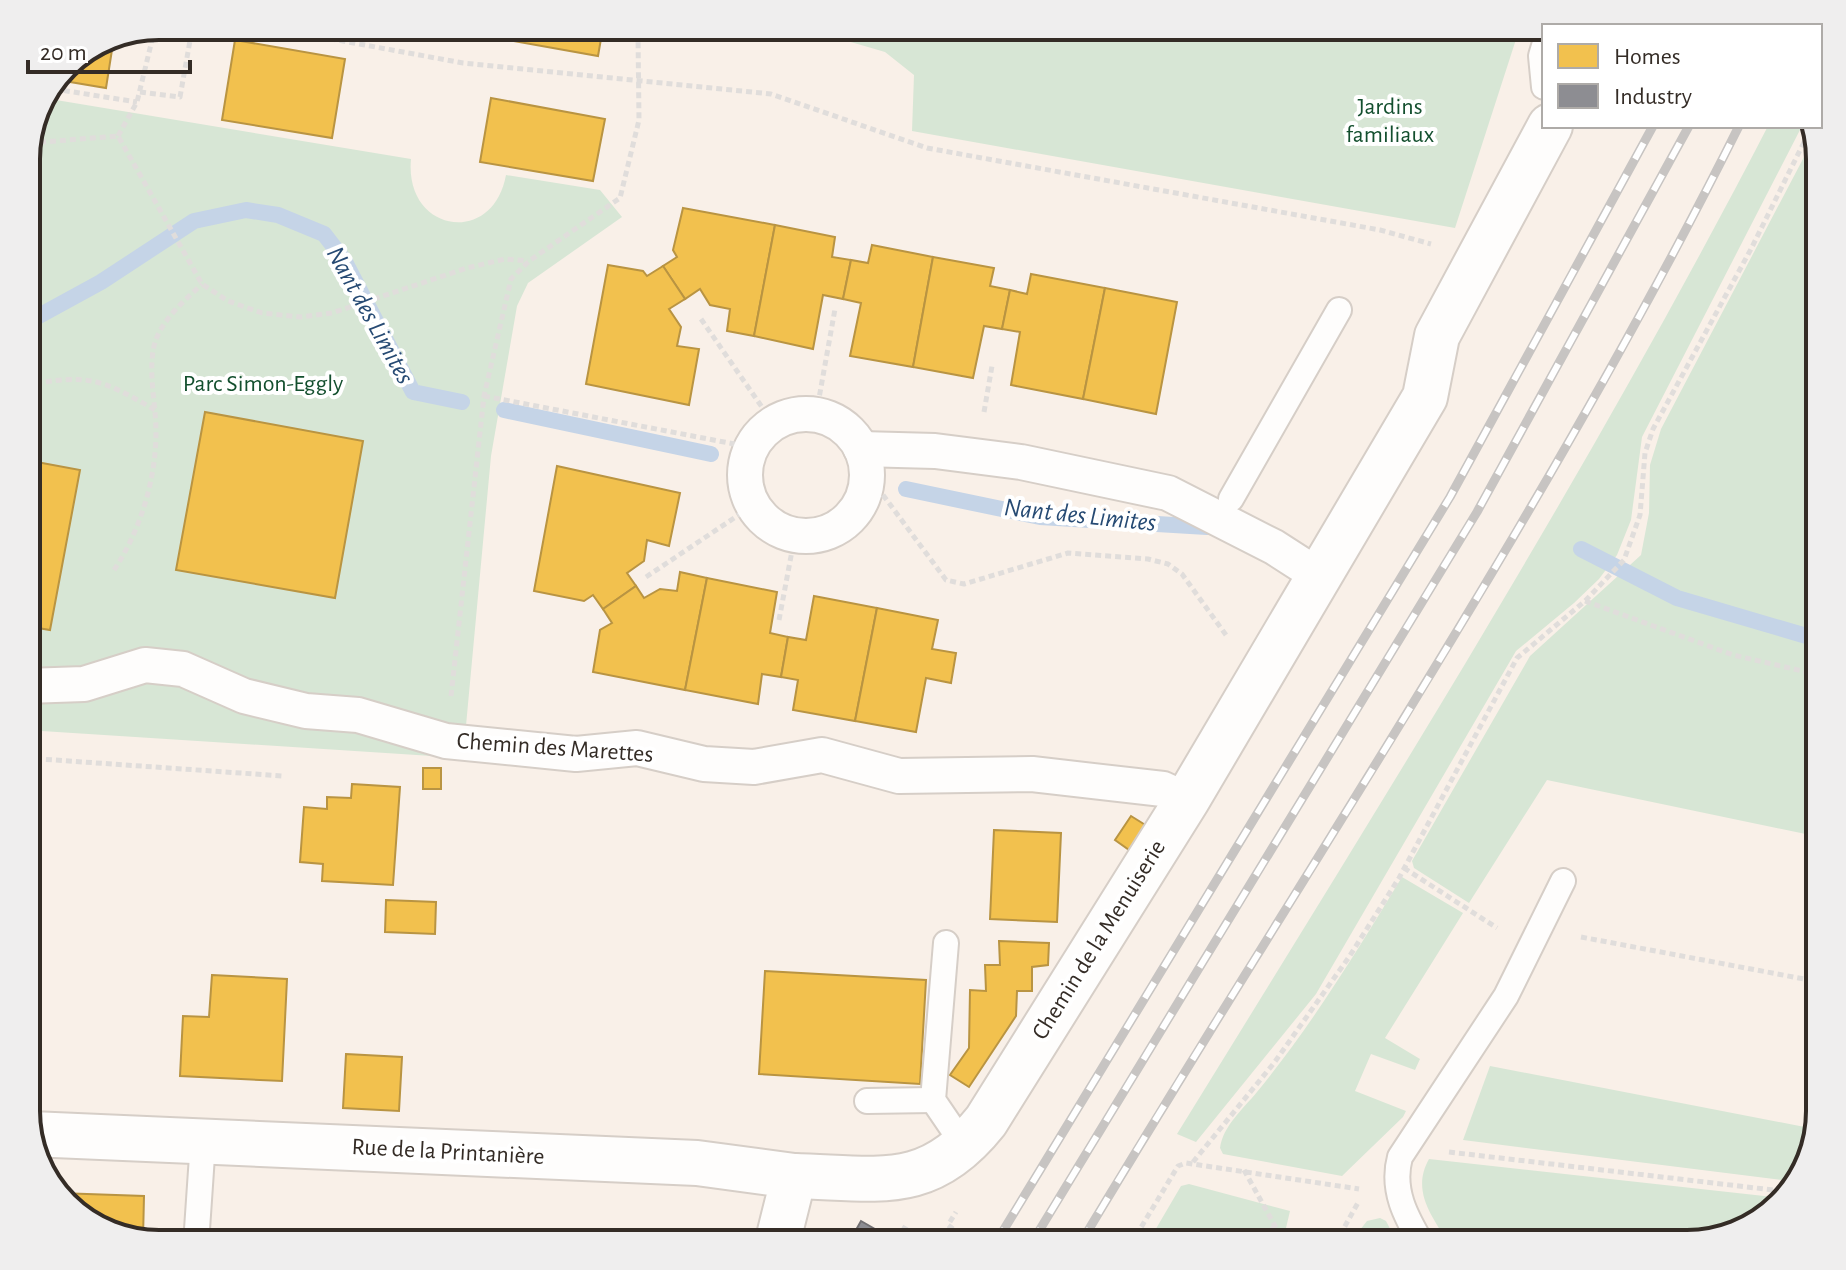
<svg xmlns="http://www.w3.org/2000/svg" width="1846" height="1270" font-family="'Alegreya Sans',sans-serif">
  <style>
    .green { fill: #d7e6d5 }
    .homes { fill: #f2c14e; stroke: #b99442; stroke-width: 2 }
    .industry { fill: #8d8d92; stroke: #727072; stroke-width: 2 }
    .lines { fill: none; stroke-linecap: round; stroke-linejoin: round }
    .stream { stroke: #c5d4e7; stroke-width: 16 }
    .service-casing { stroke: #d6cec7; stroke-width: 28 }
    .pedestrian-casing { stroke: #d6cec7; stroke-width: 38 }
    .minor-casing { stroke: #d6cec7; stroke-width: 48 }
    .path { stroke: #e0dddb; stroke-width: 5; stroke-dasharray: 6 4; stroke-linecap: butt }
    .service { stroke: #fefdfc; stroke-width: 24 }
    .pedestrian { stroke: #fefdfc; stroke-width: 34 }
    .minor { stroke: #fefdfc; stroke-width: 44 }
    .rail-casing { stroke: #c7c4c2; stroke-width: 9 }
    .rail { stroke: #fff; stroke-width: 6; stroke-dasharray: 18; stroke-linecap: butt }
    .labels { text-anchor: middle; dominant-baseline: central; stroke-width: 8; stroke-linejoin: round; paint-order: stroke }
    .park-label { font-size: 24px; fill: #134f2e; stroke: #fff }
    .street-label { font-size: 24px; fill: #342c26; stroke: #fff }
    .water-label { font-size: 26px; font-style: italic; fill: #264a73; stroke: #fff }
    .rim { fill: none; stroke: #342c26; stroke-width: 4 }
  </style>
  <rect width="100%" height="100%" fill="#f9f0e8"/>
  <g class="green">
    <polygon points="1520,27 1455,228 912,131 914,75 885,52 820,33"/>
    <path d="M50,99L411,159C404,233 493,247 506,175L600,190L622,217L528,283L517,306L491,456L463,758L26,730V151Z"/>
    <path d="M1768,126H1802L1642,437L1631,520L1617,555L1599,579L1574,603L1516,651L1316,994L1196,1142L1177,1134C1381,803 1589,472 1768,126Z"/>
    <polygon points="1815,136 1820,159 1820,837 1547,780 1469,903 1414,868 1412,861 1530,656 1641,555 1649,513 1650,465 1661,429"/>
    <path d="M1402,877L1463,913L1385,1038L1420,1059L1415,1070L1371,1054L1355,1091L1406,1111L1403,1117L1342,1176L1223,1154L1220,1148C1223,1126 1243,1109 1257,1092C1312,1025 1357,951 1402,877Z"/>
    <polygon points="1490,1066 1815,1129 1798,1182 1463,1140"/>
    <path d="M1429,1159L1782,1198L1746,1230L1687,1244H1449C1432,1216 1411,1191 1429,1159Z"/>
    <polygon points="1189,1184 1290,1211 1286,1228 1325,1236 1323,1244 1147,1244 1181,1186"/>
    <polygon points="1380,1218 1386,1221 1398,1244 1349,1244 1367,1221"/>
  </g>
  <g class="homes">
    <polygon points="602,33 598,56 474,34"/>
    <polygon points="108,36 114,37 106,88 58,80 65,65"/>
    <polygon points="235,40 345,59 332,138 222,120"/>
    <polygon points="491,98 605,119 593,181 480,162"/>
    <polygon points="683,208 775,225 754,336 727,331 730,309 710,305 700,289 685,299 663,266 677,257 673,250"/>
    <polygon points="775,225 835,237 832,257 851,260 843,299 823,295 813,349 754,336"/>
    <polygon points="872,245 933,257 913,367 850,356 861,303 843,299 851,260 868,263"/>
    <polygon points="933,257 994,268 990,286 1010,290 1002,329 984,326 973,378 913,367"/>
    <polygon points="608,265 643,271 647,276 663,266 685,299 669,309 681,327 677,346 699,349 689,405 586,384"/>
    <polygon points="1031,274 1105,288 1083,399 1011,385 1020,332 1002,329 1010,290 1027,294"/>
    <polygon points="1105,288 1177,302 1156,414 1083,399"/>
    <polygon points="205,412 363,441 335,598 176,570"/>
    <polygon points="26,460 80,470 50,630 26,626"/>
    <polygon points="557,466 680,493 669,546 647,540 644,561 627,573 636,586 603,609 593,595 584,601 534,591"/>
    <polygon points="680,572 707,578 685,690 593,672 600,630 612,623 603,609 636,586 644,598 660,589 677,591"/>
    <polygon points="707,578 777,592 770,633 788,637 781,677 762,674 758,704 685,690"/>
    <polygon points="814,596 877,608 855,721 793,710 798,680 781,677 788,637 806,640"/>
    <polygon points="877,608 938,620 932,649 956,653 951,683 926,678 916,732 855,721"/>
    <rect x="423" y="768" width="18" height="21"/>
    <polygon points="352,784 400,787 393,885 322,881 323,864 300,862 304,807 327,809 327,797 351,798"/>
    <polygon points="1131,816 1155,831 1139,857 1115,840"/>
    <polygon points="994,830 1061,833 1057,922 990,919"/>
    <polygon points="386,900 436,902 435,934 385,932"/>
    <polygon points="999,941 1049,943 1048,965 1032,967 1032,991 1017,991 1016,1016 969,1087 950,1075 969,1048 970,990 986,991 985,965 1000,965"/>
    <polygon points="765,971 926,980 920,1084 759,1074"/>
    <polygon points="212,975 287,979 282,1081 180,1076 183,1016 209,1017"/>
    <polygon points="346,1054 402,1057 399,1111 343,1108"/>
    <polygon points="58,1193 144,1196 143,1239 85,1221"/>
    <polygon points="303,1237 363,1244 302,1244"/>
  </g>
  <polygon class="industry" points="861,1221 901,1244 848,1244"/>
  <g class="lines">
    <g class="stream">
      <polyline points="26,323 101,282 194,221 246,210 278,215 324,234 344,260 413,392 462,402"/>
      <polyline points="504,410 711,454"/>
      <polyline points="906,489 1040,517 1207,527"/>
      <polyline points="1581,549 1677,598 1820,640"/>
    </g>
    <defs>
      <g id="service">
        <polyline points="1544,46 1541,56 1544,87"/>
        <polyline points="1231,499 1339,310"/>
        <polyline points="946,943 933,1100 965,1147"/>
        <polyline points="867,1101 933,1100"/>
        <polyline points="196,1244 203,1141"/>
        <path d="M1422,1244C1406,1217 1391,1190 1400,1157L1506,996L1563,881"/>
      </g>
      <g id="pedestrian">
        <circle cx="806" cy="475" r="61"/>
        <polyline points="861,449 935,451 1021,462 1168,493 1274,547 1319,576"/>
        <polyline points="26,686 84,684 145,665 183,669 244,696 306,711 358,715 446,741 576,754 637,748 704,764 754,767 822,755 899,776 1032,774 1163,789 1187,800"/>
      </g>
      <g id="minor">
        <polyline points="31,1134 697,1163 794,1176 777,1244"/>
        <path d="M794,1176C878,1178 928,1194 986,1121L1187,800L1425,397L1437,336L1550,126"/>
      </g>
    </defs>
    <use href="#service" class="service-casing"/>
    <use href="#pedestrian" class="pedestrian-casing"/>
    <use href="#minor" class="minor-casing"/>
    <g class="path">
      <polyline points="310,35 463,63 771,94 927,148 1380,230 1431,244"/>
      <polyline points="54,89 137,102"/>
      <polyline points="140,92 180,97 191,35"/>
      <polyline points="118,136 137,102 153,36"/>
      <polyline points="1804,142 1817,145"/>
      <polyline points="30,143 118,136 202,284 228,301 262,313 300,317 332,313 467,268 505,259 528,261"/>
      <polyline points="701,319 773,423"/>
      <path d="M26,385C89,374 100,378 155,410"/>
      <polyline points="484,396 750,447"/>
      <polyline points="984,412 992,366"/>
      <polyline points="816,415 835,309"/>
      <polyline points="883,495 946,580 964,584 1068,553 1148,559 1168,564 1182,574 1226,635"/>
      <path d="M114,570C140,531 156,480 156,432C156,404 148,374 154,346C160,321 184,301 202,284"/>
      <polyline points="646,577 752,506"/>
      <polyline points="1585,601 1733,655 1820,675"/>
      <polyline points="779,620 795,535"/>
      <polyline points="451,696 484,396 511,279 529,261 620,198 639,120 638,33"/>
      <polyline points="26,758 283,776"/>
      <polyline points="1404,868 1497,928"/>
      <polyline points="1581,937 1820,982"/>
      <polyline points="1449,1152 1790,1192"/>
      <polyline points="1193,1162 1274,1063 1349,957 1399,878 1517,658 1585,601 1624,560 1640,515 1645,453 1653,429 1751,249 1812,126"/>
      <polyline points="1244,1170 1285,1244"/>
      <polyline points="902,1227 932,1244"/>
      <polyline points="953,1229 948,1225 956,1212"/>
      <polyline points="841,1244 850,1227"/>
      <polyline points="1131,1244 1178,1166 1186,1163 1359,1189"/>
      <polyline points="1256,1244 1275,1226"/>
      <polyline points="1335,1244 1359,1201"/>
    </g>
    <use href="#service" class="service"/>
    <use href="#pedestrian" class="pedestrian"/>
    <use href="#minor" class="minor"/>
    <defs>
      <g id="rail">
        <polyline points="995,1244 1450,497 1653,126"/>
        <polyline points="1031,1244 1477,512 1689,126"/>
        <path d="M1080,1244C1302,874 1546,513 1739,126"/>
      </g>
    </defs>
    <use href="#rail" class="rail-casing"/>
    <use href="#rail" class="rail"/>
  </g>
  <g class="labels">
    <g class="park-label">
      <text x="1390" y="107">Jardins<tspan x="1390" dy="28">familiaux</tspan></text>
      <text x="263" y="384">Parc Simon-Eggly</text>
    </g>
    <g class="street-label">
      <text transform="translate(555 748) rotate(4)">Chemin des Marettes</text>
      <text transform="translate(1099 940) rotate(-58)">Chemin de la Menuiserie</text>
      <text transform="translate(448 1152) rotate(3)">Rue de la Printanière</text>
    </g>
    <g class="water-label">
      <text transform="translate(370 315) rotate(61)">Nant des Limites</text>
      <text transform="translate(1080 515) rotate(6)">Nant des Limites</text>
    </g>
  </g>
  <path d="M0 0H1846V1270H0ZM159 40H1687A119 119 0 0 1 1806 159V1111A119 119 0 0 1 1687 1230H159A119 119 0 0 1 40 1111V159A119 119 0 0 1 159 40Z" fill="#efeeee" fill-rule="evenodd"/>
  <path class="rim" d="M159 40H1687A119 119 0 0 1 1806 159V1111A119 119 0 0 1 1687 1230H159A119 119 0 0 1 40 1111V159A119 119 0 0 1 159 40Z"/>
  <rect x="1542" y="24" width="280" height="104" fill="#ffffff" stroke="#aeaba8" stroke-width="2"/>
  <rect x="1558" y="44" width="40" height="24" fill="#f2c14e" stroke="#aeaba8" stroke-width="2"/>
  <text x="1614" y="64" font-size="24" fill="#342c26">Homes</text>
  <rect x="1558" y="84" width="40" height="24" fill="#8d8d92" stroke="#aeaba8" stroke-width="2"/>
  <text x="1614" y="104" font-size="24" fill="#342c26">Industry</text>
  <path d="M28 60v12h162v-12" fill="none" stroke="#342c26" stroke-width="4"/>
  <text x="40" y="60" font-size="24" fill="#342c26" stroke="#ffffff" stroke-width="6" paint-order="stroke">20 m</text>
</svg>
